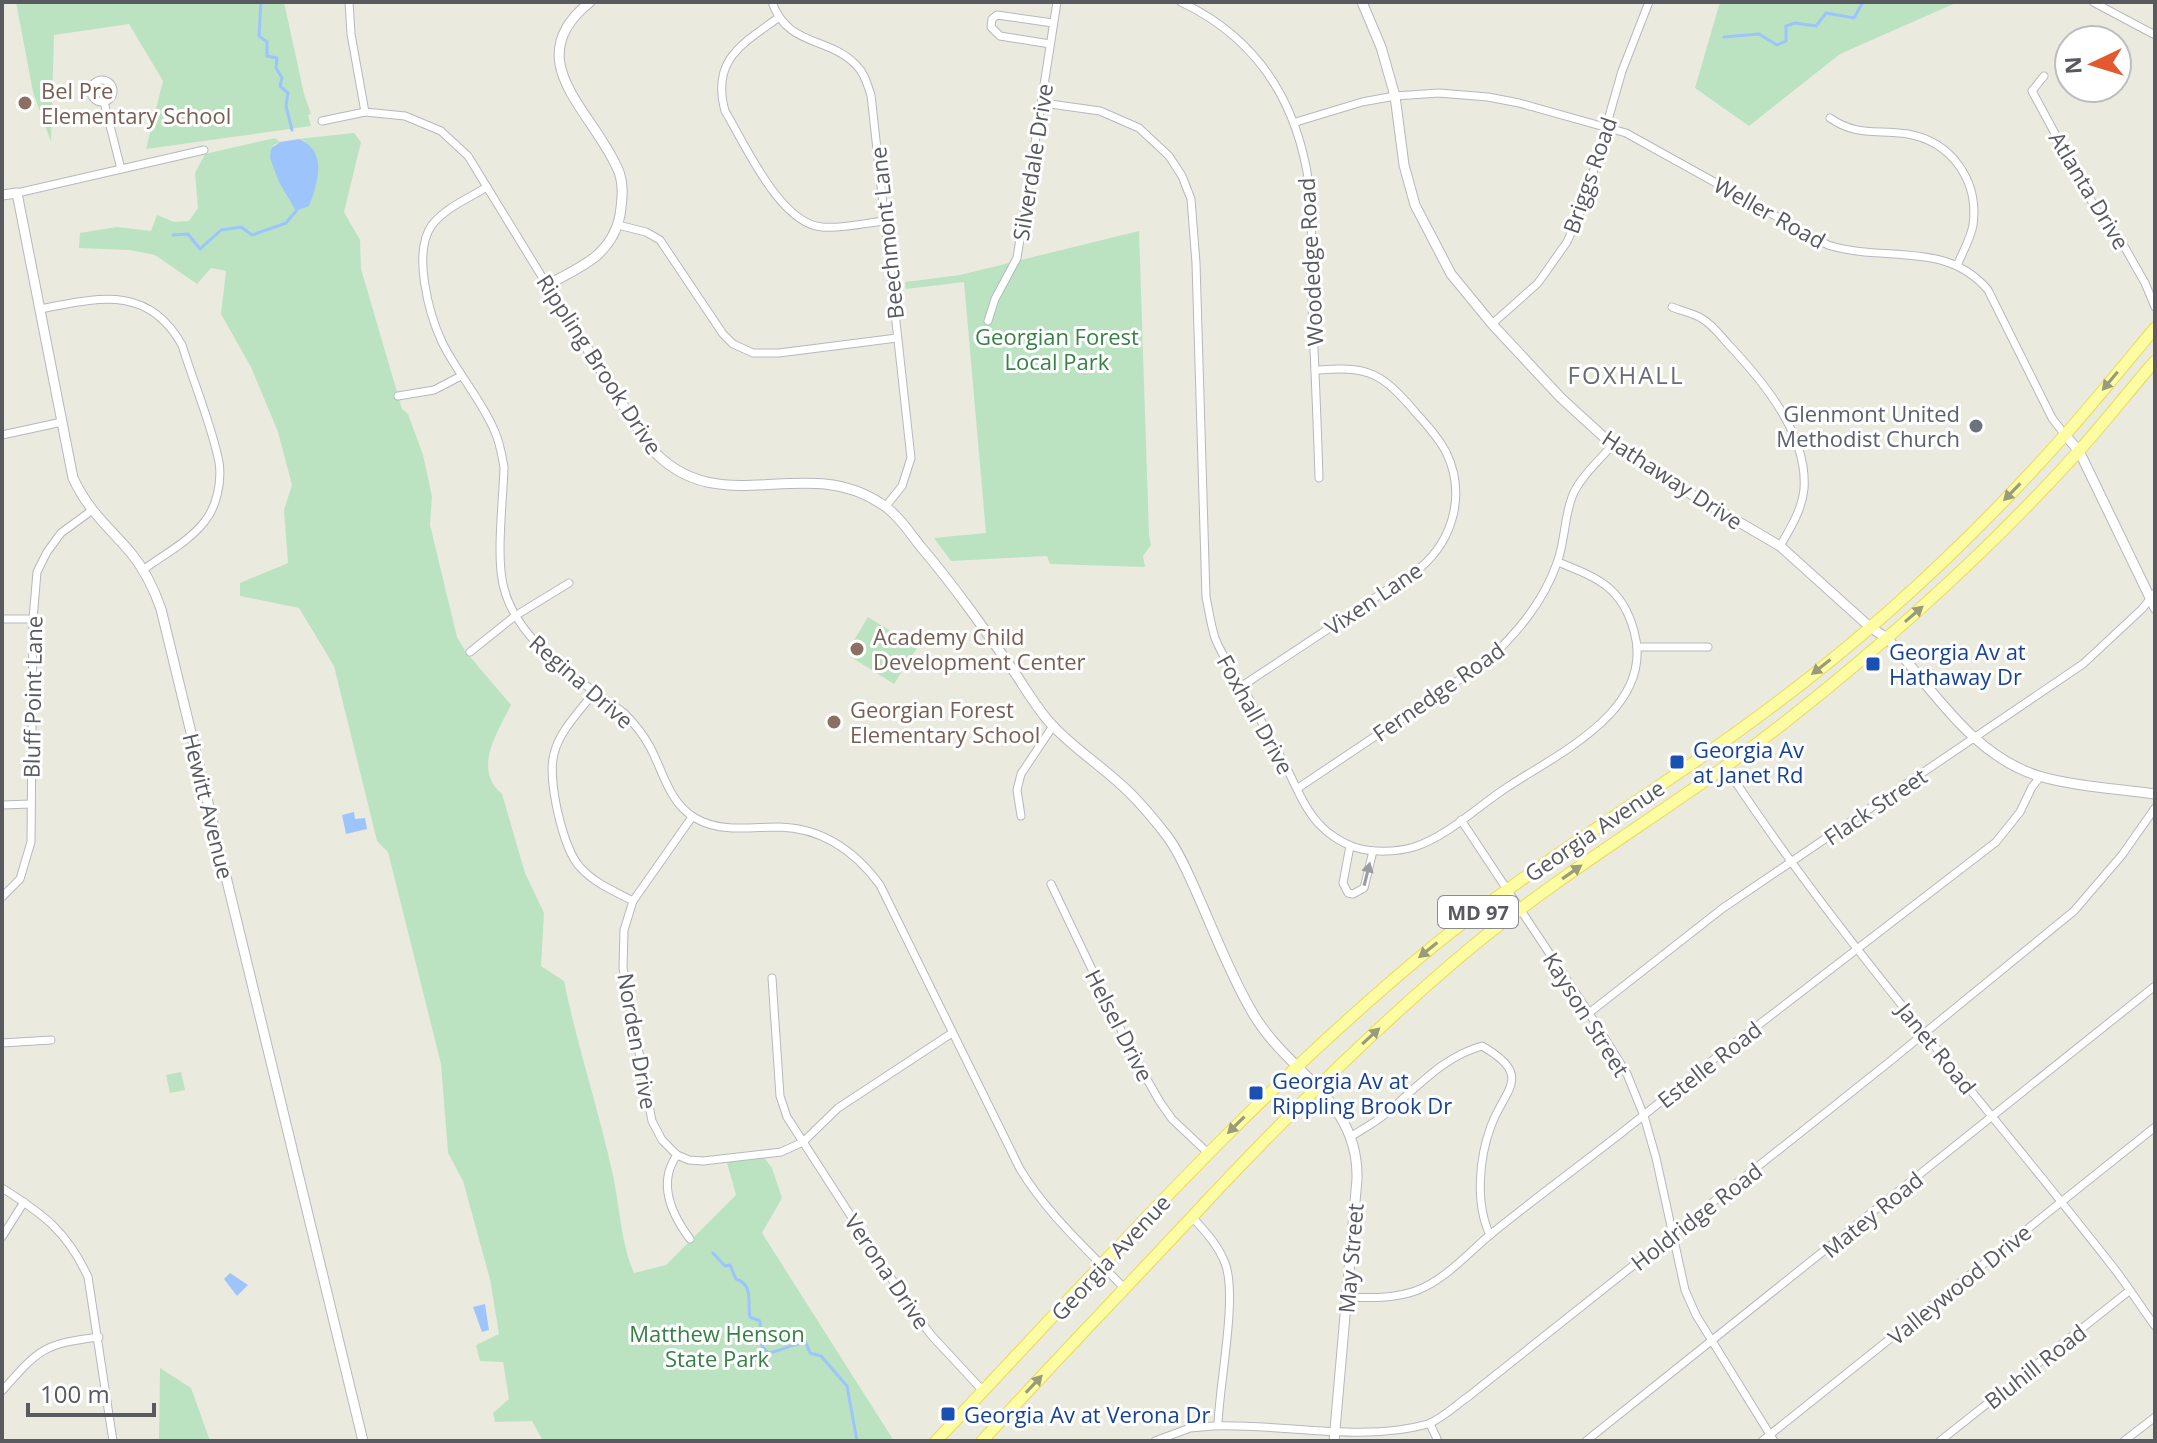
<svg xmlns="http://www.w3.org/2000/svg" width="2157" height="1443" font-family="'Open Sans',sans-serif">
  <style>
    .green { fill: #bbe3c2 }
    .water { fill: #9ec4fc }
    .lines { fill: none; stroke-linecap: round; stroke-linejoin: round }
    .stream { stroke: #9ec4fc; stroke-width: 3 }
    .minor-casing { stroke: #b7b8be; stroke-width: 9 }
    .tertiary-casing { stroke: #b7b8be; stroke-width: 11 }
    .primary-casing { stroke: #ecda57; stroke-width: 13 }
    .minor { stroke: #fff; stroke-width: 7 }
    .tertiary { stroke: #fff; stroke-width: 9 }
    .primary { stroke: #fcfca3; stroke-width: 11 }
    .oneway { fill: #9a9b7b }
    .oneway2 { fill: #9b9ca0 }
    .education-dot { fill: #8d6e63; stroke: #fff; stroke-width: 3 }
    .worship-dot { fill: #6b7280; stroke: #fff; stroke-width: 3 }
    .transit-dot { fill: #1a4fb4; stroke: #fff; stroke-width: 3 }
    .labels { text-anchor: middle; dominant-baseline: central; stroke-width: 6; stroke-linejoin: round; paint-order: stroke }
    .shield { fill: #fff; stroke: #8a8c90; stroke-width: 2 }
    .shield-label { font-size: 20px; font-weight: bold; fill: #585a60 }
    .education-label { font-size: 22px; fill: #785e54; stroke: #fff; text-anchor: start }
    .street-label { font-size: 22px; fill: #585a60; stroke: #fff }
    .park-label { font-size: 22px; fill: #368145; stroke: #fff }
    .worship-label { font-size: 22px; fill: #5b616d; stroke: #fff; text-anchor: end }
    .transit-label { font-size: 22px; fill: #164399; stroke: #fff; text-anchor: start }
    .neighbourhood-label { font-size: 24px; letter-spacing: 2px; fill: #696c72; stroke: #fff }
  </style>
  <rect width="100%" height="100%" fill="#ebeadf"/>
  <g class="green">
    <polygon points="16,2 284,2 304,94 311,114 308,115 311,126 146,149 163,81 129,24 54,35 51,142 33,92"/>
    <polygon points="1720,2 1958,2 1840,54 1749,126 1695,88"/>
    <path d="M354,133L361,142L344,212L360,240L361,269L402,409L408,414L423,455L432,496L430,525L457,637L466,652L511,705C498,731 472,770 502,794L525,873L544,913L541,966L564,981C577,1045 598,1107 612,1171C620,1205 620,1240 634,1273L666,1265L736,1195L726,1159L762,1155L772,1168L782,1198L762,1233L894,1441H543L532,1421L495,1422L493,1413L509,1399L503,1362L480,1361L476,1345L499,1334L490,1279L463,1181L448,1153L441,1064L388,852L377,841L334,666L299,608L240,596V583L288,563L284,510L292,485L278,432L251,367L221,314L226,271L211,268L197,284L155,255L130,250L79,248L80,233L117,227L151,231L157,215L174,222L189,221L198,208L195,173L205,154L275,138L280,142L272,146L306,142L299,139L306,138Z"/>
    <polygon points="1139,231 1149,535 1151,545 1143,556 1145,567 1050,564 1047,556 951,561 934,538 986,533 964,282 906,289 905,282 960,275"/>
    <polygon points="868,617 917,648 894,684 851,657 850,647"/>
    <polygon points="181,1072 185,1090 170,1093 166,1075"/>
    <polygon points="160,1368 191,1388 210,1441 159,1441"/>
  </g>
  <g class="water">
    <path d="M299,139C328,151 318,183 309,206L296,211L279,182L270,158L271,149L280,142Z"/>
    <polygon points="354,812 355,819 365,818 367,829 346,834 342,815"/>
    <polygon points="230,1273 248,1285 237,1296 224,1279"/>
    <polygon points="485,1304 489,1330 482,1332 473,1307"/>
  </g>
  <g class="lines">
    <g class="stream">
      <polyline points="261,2 259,36 267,42 267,56 277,58 276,68 282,78 280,86 288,93 286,106 292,130"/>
      <polyline points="1724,37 1759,34 1777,45 1786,41 1786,26 1795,23 1816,26 1826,13 1854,18 1863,2"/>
      <polyline points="173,235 188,234 200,249 221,230 241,227 252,235 286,223 296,211"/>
      <path d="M713,1253L725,1266L730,1265L736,1279C754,1285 747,1302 750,1317L760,1321L762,1346L768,1353C782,1351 792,1343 806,1343L810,1353L821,1356L847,1386L857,1441"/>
    </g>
    <defs>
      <g id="minor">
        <polyline points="349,2 351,34 365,112"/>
        <path d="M772,2C788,48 830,36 857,66C865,74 867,84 871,95L911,458L902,486L886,506"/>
        <path d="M1181,2C1257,38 1297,101 1309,184C1314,215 1310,250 1311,282C1314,347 1317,412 1319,478"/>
        <polyline points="2093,2 2155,35"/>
        <path d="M778,18C742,44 711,60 725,111C745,144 780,224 822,227C842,229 865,223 884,221"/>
        <polyline points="1050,44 1000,36 991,27 992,19 997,15 1053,23"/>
        <polyline points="2044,76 2032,91 2099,215 2120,239 2145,283 2155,307"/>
        <circle cx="102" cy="91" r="11"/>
        <polyline points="104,102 121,169"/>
        <path d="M1043,103L1100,111L1139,128L1169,156L1182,176L1191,199L1196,263L1206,597C1209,611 1211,626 1215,638C1222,656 1232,670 1242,686C1256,711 1269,736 1283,761C1294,781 1303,807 1319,824C1328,834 1342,843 1354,847C1372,853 1397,852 1414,847C1448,836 1477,807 1506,788C1559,753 1656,709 1634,631C1622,587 1598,578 1558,562"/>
        <path d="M1830,118C1857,137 1877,129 1908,134C1952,142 1979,181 1973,225C1971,238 1962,253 1957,266"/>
        <polyline points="322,121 365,112 405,116 441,131 468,156 547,285"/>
        <path d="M1296,122L1362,102L1395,96L1439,93L1488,97L1519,103L1626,133L1828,245C1885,263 1946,240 1988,290L2052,418L2065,435"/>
        <path d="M487,187C469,198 445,208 432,225C412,252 429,314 442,342C457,373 482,400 495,432C500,443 502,456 504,467C503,500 497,549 502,579C511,639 579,680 624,713C634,723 643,734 650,747C663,771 669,803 695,818C721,833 750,827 779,827C823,828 855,851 880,885L1020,1169C1048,1215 1087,1249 1124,1288"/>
        <polyline points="17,193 204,150"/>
        <polyline points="618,225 646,232 660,240 723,334 733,344 753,353 779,353 897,338"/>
        <path d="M1672,307C1681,311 1693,313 1701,318C1712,324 1720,335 1728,344C1763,381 1808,435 1804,489C1802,510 1790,529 1780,546"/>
        <path d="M40,309C98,298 148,284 182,345C193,381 212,426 219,462C222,481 217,506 205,521C190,541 163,555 143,570"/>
        <polyline points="988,321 995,299 1017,258 1057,2"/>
        <polyline points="1492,324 1538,283 1567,242 1584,204 1622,71 1649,2"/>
        <polyline points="398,396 434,390 461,376"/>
        <polyline points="2,435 62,422"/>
        <polyline points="2,619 33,619"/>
        <polyline points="1639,647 1708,647"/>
        <polyline points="470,652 515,616 569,583"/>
        <path d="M1242,686L1420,568C1454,539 1466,493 1446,452C1438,437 1427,425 1416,413C1406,401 1394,387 1381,379C1361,366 1337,369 1315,370"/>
        <path d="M595,691C581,710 559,731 554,754C547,779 563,849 580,867C594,883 614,891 633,901"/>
        <path d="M1725,766C1841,943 1983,1100 2113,1267C2128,1286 2141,1307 2155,1326"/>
        <path d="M1298,788L1486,662C1516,634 1543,603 1557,563C1565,542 1564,518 1572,497C1579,478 1600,460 1613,444"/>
        <polyline points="2,805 31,804"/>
        <polyline points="1021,816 1017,790 1021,774 1053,726"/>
        <polyline points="692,817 633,901 624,930 623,968 652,1121 662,1140 677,1155 689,1160 703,1161 781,1152 803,1142 838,1108 952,1033"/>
        <polyline points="1461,820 1589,1013 1627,1074 1644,1116 1656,1158 1685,1290 1696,1315 1774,1441"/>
        <polyline points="1350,846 1343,883 1348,893 1353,894 1364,888 1373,851"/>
        <polyline points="1051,884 1133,1055 1160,1102 1172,1119 1208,1153"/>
        <polyline points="2,897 20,879 31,842 33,619 37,572 47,552 61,533 91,511"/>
        <polyline points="772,978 780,1096 787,1117 911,1309 932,1336 983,1391"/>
        <polyline points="1589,1013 1723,908 2083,664 2142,609 2155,593"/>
        <polyline points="2,1043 51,1040"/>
        <path d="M1352,1136C1363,1129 1374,1123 1384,1115C1416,1089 1442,1057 1482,1046C1534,1076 1505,1088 1491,1126C1479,1158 1475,1204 1490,1235"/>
        <path d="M677,1155C657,1183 672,1215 690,1239"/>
        <path d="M2,1188C43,1214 67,1231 88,1277L113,1441"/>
        <path d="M1192,1217C1205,1231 1218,1245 1225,1263C1238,1296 1219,1385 1218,1425"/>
        <polyline points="2,1237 24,1202"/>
        <path d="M1346,1297C1370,1298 1395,1299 1418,1290C1446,1279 1468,1253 1491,1234C1554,1183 1621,1136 1683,1083L1996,842L2020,812L2032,787L2040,777"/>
        <path d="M2,1391C39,1349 43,1344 99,1337"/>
        <polyline points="1430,1424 1438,1441"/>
        <path d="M1155,1441L1190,1428L1213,1426C1283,1423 1360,1443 1428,1424C1443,1418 1456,1405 1469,1396L1888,1063L2074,911L2122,855L2155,808"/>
        <polyline points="1586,1441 2155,986"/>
        <polyline points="1762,1441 2155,1127"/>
        <polyline points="1940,1441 2129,1291"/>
        <polyline points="2124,1441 2155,1417"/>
      </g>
      <g id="tertiary">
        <path d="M590,2C516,61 595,112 619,172C624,186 622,201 620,215C617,231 608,246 595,257C581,268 564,276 547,285L649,446C717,525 803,452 880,503C897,513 909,532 921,547C955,587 985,630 1015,673C1027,691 1039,712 1054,727C1073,747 1097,763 1118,782C1136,797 1153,818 1167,836C1179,852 1187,871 1195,889C1213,929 1229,972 1251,1010C1285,1072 1359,1098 1357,1179L1334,1441"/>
        <path d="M1362,2L1381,47L1395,96L1404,165L1415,205L1451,274L1492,324L1561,398L1607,440L1662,477L1780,546L1871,628L1887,638C1931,687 1972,756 2039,776C2072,786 2120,789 2155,794"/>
        <path d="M2,195L17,193L73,478C89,512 108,526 131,553C145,570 154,589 161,609L363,1441"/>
        <polyline points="2065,435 2079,451 2155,608"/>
      </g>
      <g id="primary">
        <path d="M936,1441C1096,1272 1251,1096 1431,948C1530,867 1641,802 1744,727C1861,643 1968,544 2064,436C2095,401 2125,364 2155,328"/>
        <path d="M982,1441C1050,1366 1121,1293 1191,1218C1280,1122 1373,1029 1474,945C1576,862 1691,797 1794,715C1895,635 1991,548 2077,453C2104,423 2129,391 2155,361"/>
      </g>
    </defs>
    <use href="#minor" class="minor-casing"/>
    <use href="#tertiary" class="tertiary-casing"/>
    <use href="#primary" class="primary-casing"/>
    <use href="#minor" class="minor"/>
    <use href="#tertiary" class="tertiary"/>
    <use href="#primary" class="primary"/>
  </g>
  <defs><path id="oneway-solid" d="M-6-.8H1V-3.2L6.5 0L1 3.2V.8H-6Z" transform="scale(2)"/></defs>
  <g class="oneway">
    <use href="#oneway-solid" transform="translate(2110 381) rotate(130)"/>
    <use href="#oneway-solid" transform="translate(2012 492) rotate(134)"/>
    <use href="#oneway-solid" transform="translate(1914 614) rotate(-41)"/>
    <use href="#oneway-solid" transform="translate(1821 667) rotate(142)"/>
    <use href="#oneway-solid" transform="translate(1572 872) rotate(-35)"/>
    <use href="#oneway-solid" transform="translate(1428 950) rotate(141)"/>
    <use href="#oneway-solid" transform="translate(1371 1036) rotate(-43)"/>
    <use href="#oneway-solid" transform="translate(1236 1125) rotate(135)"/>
    <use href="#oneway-solid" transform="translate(1034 1384) rotate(-47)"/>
  </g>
  <use class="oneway2" href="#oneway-solid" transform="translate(1367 874) rotate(-76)"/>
  <g class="education-dot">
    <circle cx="25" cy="103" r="8"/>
    <circle cx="857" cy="649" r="8"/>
    <circle cx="834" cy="722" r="8"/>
  </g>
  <circle class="worship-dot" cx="1976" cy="426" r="8"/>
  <g class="transit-dot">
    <rect x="1865" y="656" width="16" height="16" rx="4"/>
    <rect x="1669" y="754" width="16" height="16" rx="4"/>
    <rect x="1248" y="1085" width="16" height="16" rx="4"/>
    <rect x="940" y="1406" width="16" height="16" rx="4"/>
  </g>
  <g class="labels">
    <rect class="shield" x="1438" y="896" width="80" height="32" rx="6"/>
    <g class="shield-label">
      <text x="1478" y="912">MD 97</text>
    </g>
    <g class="education-label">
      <text x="41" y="90">Bel Pre<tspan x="41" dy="25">Elementary School</tspan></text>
      <text x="873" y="636">Academy Child<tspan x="873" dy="25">Development Center</tspan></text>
      <text x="850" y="709">Georgian Forest<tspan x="850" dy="25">Elementary School</tspan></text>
    </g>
    <g class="street-label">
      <text transform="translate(1032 162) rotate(-81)">Silverdale Drive</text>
      <text transform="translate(1589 175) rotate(-71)">Briggs Road</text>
      <text transform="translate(2090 190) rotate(59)">Atlanta Drive</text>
      <text transform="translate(1770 212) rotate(29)">Weller Road</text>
      <text transform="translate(886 233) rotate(-96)">Beechmont Lane</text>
      <text transform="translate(1310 262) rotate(-93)">Woodedge Road</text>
      <text transform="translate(600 364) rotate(57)">Rippling Brook Drive</text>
      <text transform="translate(1673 479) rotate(33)">Hathaway Drive</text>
      <text transform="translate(1373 598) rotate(-34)">Vixen Lane</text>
      <text transform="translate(582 681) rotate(41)">Regina Drive</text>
      <text transform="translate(1438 691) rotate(-35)">Fernedge Road</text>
      <text transform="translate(32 697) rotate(-89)">Bluff Point Lane</text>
      <text transform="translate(1256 714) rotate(61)">Foxhall Drive</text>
      <text transform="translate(209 806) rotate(76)">Hewitt Avenue</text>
      <text transform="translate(1875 806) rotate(-34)">Flack Street</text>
      <text transform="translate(1594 830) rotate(-34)">Georgia Avenue</text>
      <text transform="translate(1587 1014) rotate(58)">Kayson Street</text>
      <text transform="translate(1120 1025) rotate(63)">Helsel Drive</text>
      <text transform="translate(638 1041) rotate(80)">Norden Drive</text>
      <text transform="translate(1937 1048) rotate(51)">Janet Road</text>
      <text transform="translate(1709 1064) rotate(-38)">Estelle Road</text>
      <text transform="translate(1872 1214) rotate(-39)">Matey Road</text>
      <text transform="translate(1696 1216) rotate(-38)">Holdridge Road</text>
      <text transform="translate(1110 1257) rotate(-47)">Georgia Avenue</text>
      <text transform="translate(1350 1258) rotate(-85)">May Street</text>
      <text transform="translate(888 1271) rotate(56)">Verona Drive</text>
      <text transform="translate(1959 1284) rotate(-39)">Valleywood Drive</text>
      <text transform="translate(2035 1366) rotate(-38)">Bluhill Road</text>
    </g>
    <g class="park-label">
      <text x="1057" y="336">Georgian Forest<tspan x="1057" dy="25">Local Park</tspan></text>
      <text x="717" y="1333">Matthew Henson<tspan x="717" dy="25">State Park</tspan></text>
    </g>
    <g class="worship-label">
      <text x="1960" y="413">Glenmont United<tspan x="1960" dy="25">Methodist Church</tspan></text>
    </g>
    <g class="transit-label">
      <text x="1889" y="651">Georgia Av at<tspan x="1889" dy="25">Hathaway Dr</tspan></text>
      <text x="1693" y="749">Georgia Av<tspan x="1693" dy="25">at Janet Rd</tspan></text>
      <text x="1272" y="1080">Georgia Av at<tspan x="1272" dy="25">Rippling Brook Dr</tspan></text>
      <text x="964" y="1414">Georgia Av at Verona Dr</text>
    </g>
    <g class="neighbourhood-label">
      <text x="1626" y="374">FOXHALL</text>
    </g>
  </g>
  <rect width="2157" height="1443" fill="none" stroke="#585a60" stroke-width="8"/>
  <g transform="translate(2093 64) rotate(266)"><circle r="38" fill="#ffffff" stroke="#bcbdbf" stroke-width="2"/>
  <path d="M0-6L14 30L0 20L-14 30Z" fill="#e3582d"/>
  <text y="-12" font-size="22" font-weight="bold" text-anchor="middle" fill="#585a60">N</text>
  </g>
  <path d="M28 1403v12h126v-12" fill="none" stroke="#585a60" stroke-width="4"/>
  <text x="40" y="1403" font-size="24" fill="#585a60" stroke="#ffffff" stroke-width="6" paint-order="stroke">100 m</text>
</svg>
